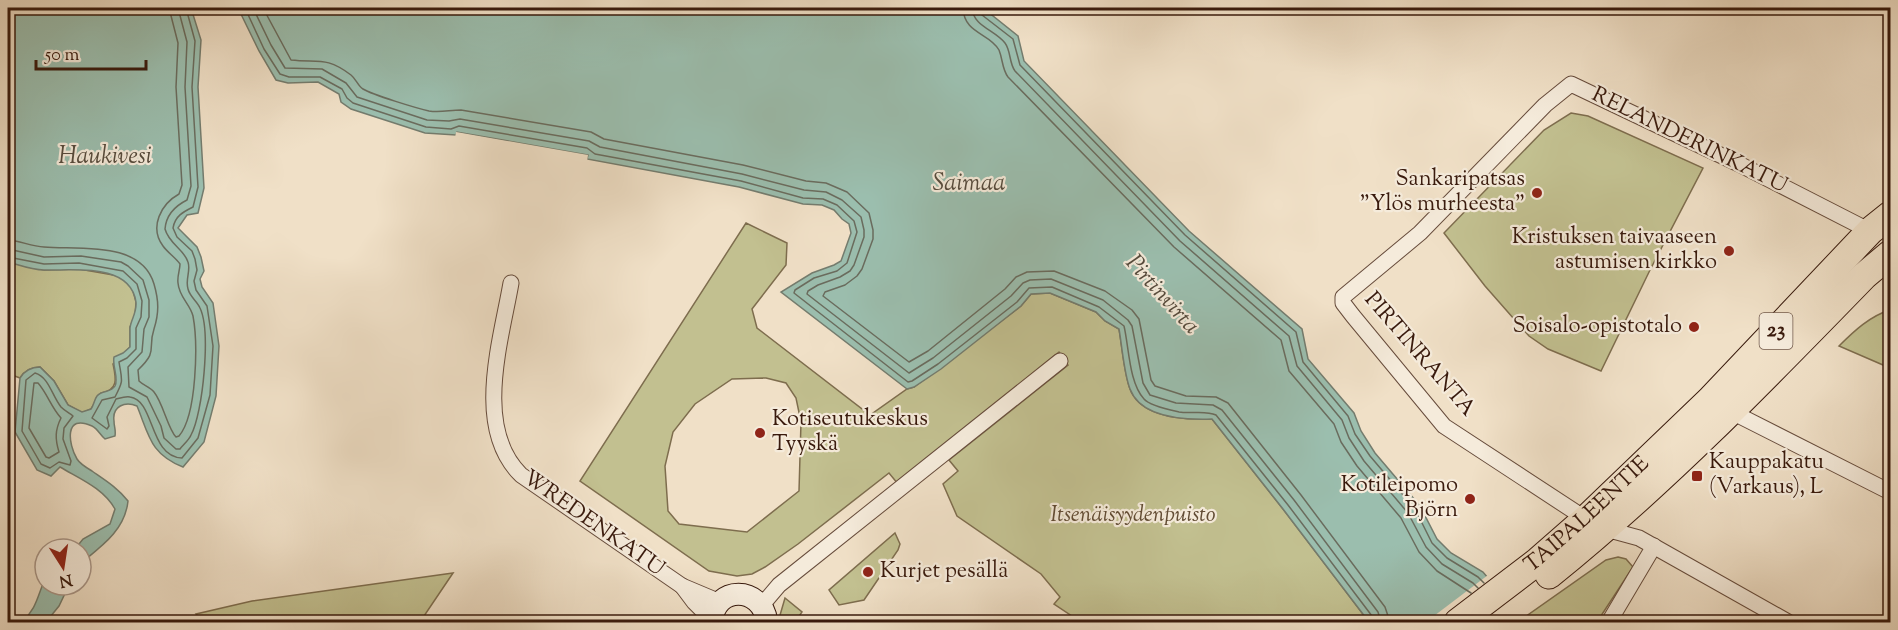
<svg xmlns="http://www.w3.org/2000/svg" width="1898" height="630" font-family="'Sorts Mill Goudy',serif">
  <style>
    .green { fill: #c2c090; stroke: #7e6d4e; stroke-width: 1.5; fill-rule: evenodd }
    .water { fill: #9bbeae; stroke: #747c6e; stroke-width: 1.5 }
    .pier { fill: #f0e0c7 }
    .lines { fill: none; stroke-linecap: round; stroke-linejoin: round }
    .shore { stroke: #6a6c5e; stroke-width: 1.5 }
    .street-casing { stroke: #674c3c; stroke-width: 17 }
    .secondary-casing { stroke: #391a0d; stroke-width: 23 }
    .highway-casing { stroke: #391a0d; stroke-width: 29 }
    .street { stroke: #f5ebdb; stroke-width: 15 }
    .secondary { stroke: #f5ebdb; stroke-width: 21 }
    .highway { stroke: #f0e0c7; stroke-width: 27 }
    .rail { stroke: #391a0d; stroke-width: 4.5; stroke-dasharray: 10 10; stroke-linecap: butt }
    .poi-dot { fill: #8f2418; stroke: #f5ebdb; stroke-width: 2 }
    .labels { text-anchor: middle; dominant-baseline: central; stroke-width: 4.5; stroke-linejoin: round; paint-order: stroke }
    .shield { fill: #f5ebdb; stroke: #71594b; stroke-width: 1.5 }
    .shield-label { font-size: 21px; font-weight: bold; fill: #391a0d }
    .street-label { font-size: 22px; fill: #391a0d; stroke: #f5ebdb }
    .poi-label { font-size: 22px; fill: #391a0d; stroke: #f5ebdb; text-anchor: end }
    .park-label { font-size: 22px; font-style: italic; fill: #624c34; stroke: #f5ebdb }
    .water-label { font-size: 24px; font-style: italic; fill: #564b3d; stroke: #f5ebdb }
  </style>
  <rect width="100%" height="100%" fill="#f0e0c7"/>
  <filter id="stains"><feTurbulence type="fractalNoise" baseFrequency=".00333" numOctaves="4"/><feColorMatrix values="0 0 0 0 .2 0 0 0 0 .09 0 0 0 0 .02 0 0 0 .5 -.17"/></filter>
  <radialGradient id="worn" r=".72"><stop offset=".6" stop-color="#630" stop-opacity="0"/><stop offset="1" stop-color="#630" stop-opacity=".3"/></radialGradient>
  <g class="green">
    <polygon points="1571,113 1588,116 1703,168 1650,270 1601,371 1548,349 1529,336 1485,286 1444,233 1544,130"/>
    <path d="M746,223L787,243L786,265L752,309L757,328L870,415L907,389L914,387L1021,306L1031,294L1050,293L1096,312L1105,321L1119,329C1122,346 1124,373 1130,389C1141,418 1185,420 1212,419L1283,509L1369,622H1081L1054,604L1060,597L1041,574L957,516L943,484L958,471L949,460L1068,365L1059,352L898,484L889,473L798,544L765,567L752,574L737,576L709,571L580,481ZM766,378L786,383L796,398L801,422L799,491L747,532L679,524L668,511L665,466L673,432L695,404L732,379Z"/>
    <path d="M8,262L44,270L79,269L119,276L132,287L136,302L135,316L130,327V347L113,364C116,378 119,390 101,393L91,409L82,413L68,405L54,381L40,367C31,367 25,370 20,378L12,375L14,358L8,352Z"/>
    <path d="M1890,310V368L1839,346C1854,331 1870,316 1890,310Z"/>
    <polygon points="895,533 900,544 898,550 864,600 839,605 829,590"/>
    <polygon points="1618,557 1626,559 1633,567 1597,622 1528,622 1525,617 1606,560"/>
    <polygon points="453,573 420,622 203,622 196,614 252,601"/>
    <polygon points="785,598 802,612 795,622 778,622"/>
  </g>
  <g class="water">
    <path d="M8,8H191L201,40L198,87L204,188L198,213L187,215L178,228L197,247L201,257L204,271L200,279L202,287L213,303L219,346L216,396L204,442L183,467C150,454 149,435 137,406C125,401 112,406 114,421C114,427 116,429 115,436L105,439C100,435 98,429 92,426C64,413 68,444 77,459C80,464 87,468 92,471C105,480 118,488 128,501C125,530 102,546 81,563V549H75L83,539L110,524L115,509C103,488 80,479 60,467L51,476L37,470L15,432L20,378C25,370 31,367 40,367L54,381L68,405L82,412L91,409C94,405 94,400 97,396C102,390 111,393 115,386C119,378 112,366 114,357L123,353L130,347C130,341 130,335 130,328C131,319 137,313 136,302C130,262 73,271 44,270C32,270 19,265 8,262Z"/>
    <path d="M238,8H983L1018,36L1024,61L1189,231L1302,329L1308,359L1354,413L1361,431L1375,453L1420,506L1437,539L1451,553L1483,572L1525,622H1369L1283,509L1212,419C1185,420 1141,418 1130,389C1124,374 1122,346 1119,329L1105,321L1096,312L1050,293L1031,294L1021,306L941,369L914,387L907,389L781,292L812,273L834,265L841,261L851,233L849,224L842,219L834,210L822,205L803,204L739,187L587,159L588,155L457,132L456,135L425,133L351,109L341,102L339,94L318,82L288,83L276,80L259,51Z"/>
    <polygon points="8,349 14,358 10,422 8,426"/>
    <path d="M45,579V585H69L59,606L46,622H22C37,608 37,597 45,579Z"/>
  </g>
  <g class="pier">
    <polygon points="456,132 588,155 587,162 584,157 459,135 455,138"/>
    <polygon points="1488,575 1523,616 1515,622 1426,622"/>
  </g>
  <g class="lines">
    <g class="shore">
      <path d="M245,8L264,49L280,74L289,77H320L342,89L347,98L353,103L426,127L451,129L459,126L587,148L595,154L741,181L803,198L823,199L837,205L854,221L857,232L847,263L837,271L814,278L795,290L794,293L908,382L912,381L938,364L1017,302L1029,288L1052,287L1099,307L1124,326C1129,347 1129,383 1144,399C1150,406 1170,410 1179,412C1191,414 1206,410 1216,415L1288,505L1372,616L1373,622"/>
      <polyline points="253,8 271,45 285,68 322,69 346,83 357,97 427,120 449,121 460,119 589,141 600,147 742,174 804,190 826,192 842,200 861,217 864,230 864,237 854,265 850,271 840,277 818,285 808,291 807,294 909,373 933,358 1011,296 1023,283 1030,280 1051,279 1103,300 1128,320 1132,326 1143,383 1150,395 1176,403 1213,405 1222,410 1294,500 1378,612 1381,622"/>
      <path d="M263,8L291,60C318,63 326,56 351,75C356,79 358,86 363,89C373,95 416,108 429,111C440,113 450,110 461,110L591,132L604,139L743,165L806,181L826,183L847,192L869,213L873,230V239L862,269L857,276L845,285L825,292L823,296L909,362L928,351L1005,289L1016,277L1027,272L1054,271L1105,291L1132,310L1139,319L1151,380L1155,386L1186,396L1216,397L1228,403L1301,495L1385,607L1390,622"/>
      <path d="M963,8C964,34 990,33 999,50C1003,60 1002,69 1008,77L1174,247L1281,340L1289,371L1334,424L1341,442L1357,466L1401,518L1419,552L1437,571L1471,593"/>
      <path d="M972,8C973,26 995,30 1005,43C1011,51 1009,63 1015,71L1180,241L1289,336L1297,366L1342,420L1349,438L1364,461L1408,513L1426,547L1442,564L1473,583L1478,588"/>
      <polyline points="979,8 982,15 1013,39 1020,65 1185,235 1296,332 1303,362 1348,416 1355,434 1370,456 1415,509 1432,543 1447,558 1478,577 1484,583"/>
      <path d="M8,240C20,241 31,246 44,247C78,250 141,240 154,284C159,301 159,313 154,329C147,350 159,350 138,370L139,381C143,385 150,387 154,392C163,403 168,429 176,437L179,436C197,415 198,343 193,316C190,304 179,297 178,283C177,276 180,270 180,264C175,257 168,253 163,246C149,227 161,204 179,194L182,185L176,87L178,43L169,8"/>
      <path d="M8,249L44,257L81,256L121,262L128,266L143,280L149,300V317L144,329L142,352L128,367L129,387L147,397L161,426L164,438L176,449H180C183,445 189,440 191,435C203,413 211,331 200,308C197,301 190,297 188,289C185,279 191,271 188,262C184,249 169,244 165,229C166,216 175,206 187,200L191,186L185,87L187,42L178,8"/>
      <path d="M8,257L44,264L79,263L123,271L137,284L142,301L141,317L136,328V349L127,358L119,362C122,381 124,380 115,397L102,400L92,418L107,429L109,426L107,417L116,399C120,398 126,396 130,397C155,400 149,457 182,458L198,438L210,395L213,346L207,306L196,290L194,281L197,270L195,259L192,251L177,237L173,228C175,216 183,212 193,207L198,187L192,87L195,41L186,8"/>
      <path d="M35,373C49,377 52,396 61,407C65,411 69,413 73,416L64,428L63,439L71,461L70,465L59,462L50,468L41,464L22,431L26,380Z"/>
      <path d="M34,383H38C47,393 51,407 61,418C55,430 55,439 59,452L49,458L46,457L29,428Z"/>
    </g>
    <defs>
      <g id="street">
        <path d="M511,283C501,341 473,428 521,475L682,586L720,602"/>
        <polyline points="1726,409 1890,492"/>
        <polyline points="682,586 694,602 712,620"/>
        <polyline points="762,605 779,585 1060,361"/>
        <polyline points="1609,622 1654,546"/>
        <polyline points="1788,622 1639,538 1606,529 1586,519 1444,426 1353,316 1343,303 1343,297 1420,233 1545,105 1571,84 1739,164 1870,231"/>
      </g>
      <path id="secondary" d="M712,622C714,585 762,585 767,622"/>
      <g id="highway">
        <path d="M1549,575C1662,484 1763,380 1864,276L1890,254"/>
        <path id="s1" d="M1458,622L1538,561L1586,519L1710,400L1870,231L1890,215"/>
      </g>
    </defs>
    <use href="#street" class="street-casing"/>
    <use href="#secondary" class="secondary-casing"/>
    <use href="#highway" class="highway-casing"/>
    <use href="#street" class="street"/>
    <use href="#secondary" class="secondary"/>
    <use href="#highway" class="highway"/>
    <polyline class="rail" points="1888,8 1890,9"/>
  </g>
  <g class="poi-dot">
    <circle cx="1537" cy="193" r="6"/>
    <circle cx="1729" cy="251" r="6"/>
    <circle cx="1694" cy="327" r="6"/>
    <circle cx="760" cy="433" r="6"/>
    <rect x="1691" y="470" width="12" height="12" rx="3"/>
    <circle cx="1470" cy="499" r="6"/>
    <circle cx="868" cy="572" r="6"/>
  </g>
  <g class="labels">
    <rect class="shield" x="1759.5" y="313" width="33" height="36" rx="4.5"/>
    <g class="shield-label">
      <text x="1776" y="331">23</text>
    </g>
    <g class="street-label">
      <text transform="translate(1689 141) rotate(26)">RELANDERINKATU</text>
      <text transform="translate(1419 355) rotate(49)">PIRTINRANTA</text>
      <text stroke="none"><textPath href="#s1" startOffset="168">TAIPALEENTIE</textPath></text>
      <text transform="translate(593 524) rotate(35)">WREDENKATU</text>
    </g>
    <g class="poi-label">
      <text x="1525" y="180">Sankaripatsas<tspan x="1525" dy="25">"Ylös murheesta"</tspan></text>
      <text x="1717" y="238">Kristuksen taivaaseen<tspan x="1717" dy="25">astumisen kirkko</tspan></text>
      <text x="1682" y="327">Soisalo-opistotalo</text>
      <text x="772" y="420" text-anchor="start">Kotiseutukeskus<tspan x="772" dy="25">Tyyskä</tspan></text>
      <text x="1709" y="463" text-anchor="start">Kauppakatu<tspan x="1709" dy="25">(Varkaus), L</tspan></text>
      <text x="1458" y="486">Kotileipomo<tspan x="1458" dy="25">Björn</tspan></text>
      <text x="880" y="572" text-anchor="start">Kurjet pesällä</text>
    </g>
    <g class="park-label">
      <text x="1133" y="516">Itsenäisyydenpuisto</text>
    </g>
    <g class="water-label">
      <text x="105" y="157">Haukivesi</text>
      <text x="969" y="184">Saimaa</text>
      <text transform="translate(1162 295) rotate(48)">Pirtinvirta</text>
    </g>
  </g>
  <rect width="1898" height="630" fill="none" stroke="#f0e0c7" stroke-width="30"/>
  <rect x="9" y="9" width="1880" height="612" fill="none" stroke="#391a0d" stroke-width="3"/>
  <rect x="15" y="15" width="1868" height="600" fill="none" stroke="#391a0d" stroke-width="1.5"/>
  <g transform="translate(63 567) rotate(168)"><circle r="28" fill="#f5ebdb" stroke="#aa9789" stroke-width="1.5"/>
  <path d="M0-4.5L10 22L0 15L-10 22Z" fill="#8f2418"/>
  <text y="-9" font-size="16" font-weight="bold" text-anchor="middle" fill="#391a0d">N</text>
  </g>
  <path d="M36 60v9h110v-9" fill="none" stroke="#391a0d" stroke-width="3"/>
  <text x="45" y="60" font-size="18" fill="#391a0d" stroke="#f5ebdb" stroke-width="4.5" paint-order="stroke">50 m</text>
  <rect width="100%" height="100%" filter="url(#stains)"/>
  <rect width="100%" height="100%" fill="url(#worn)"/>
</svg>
